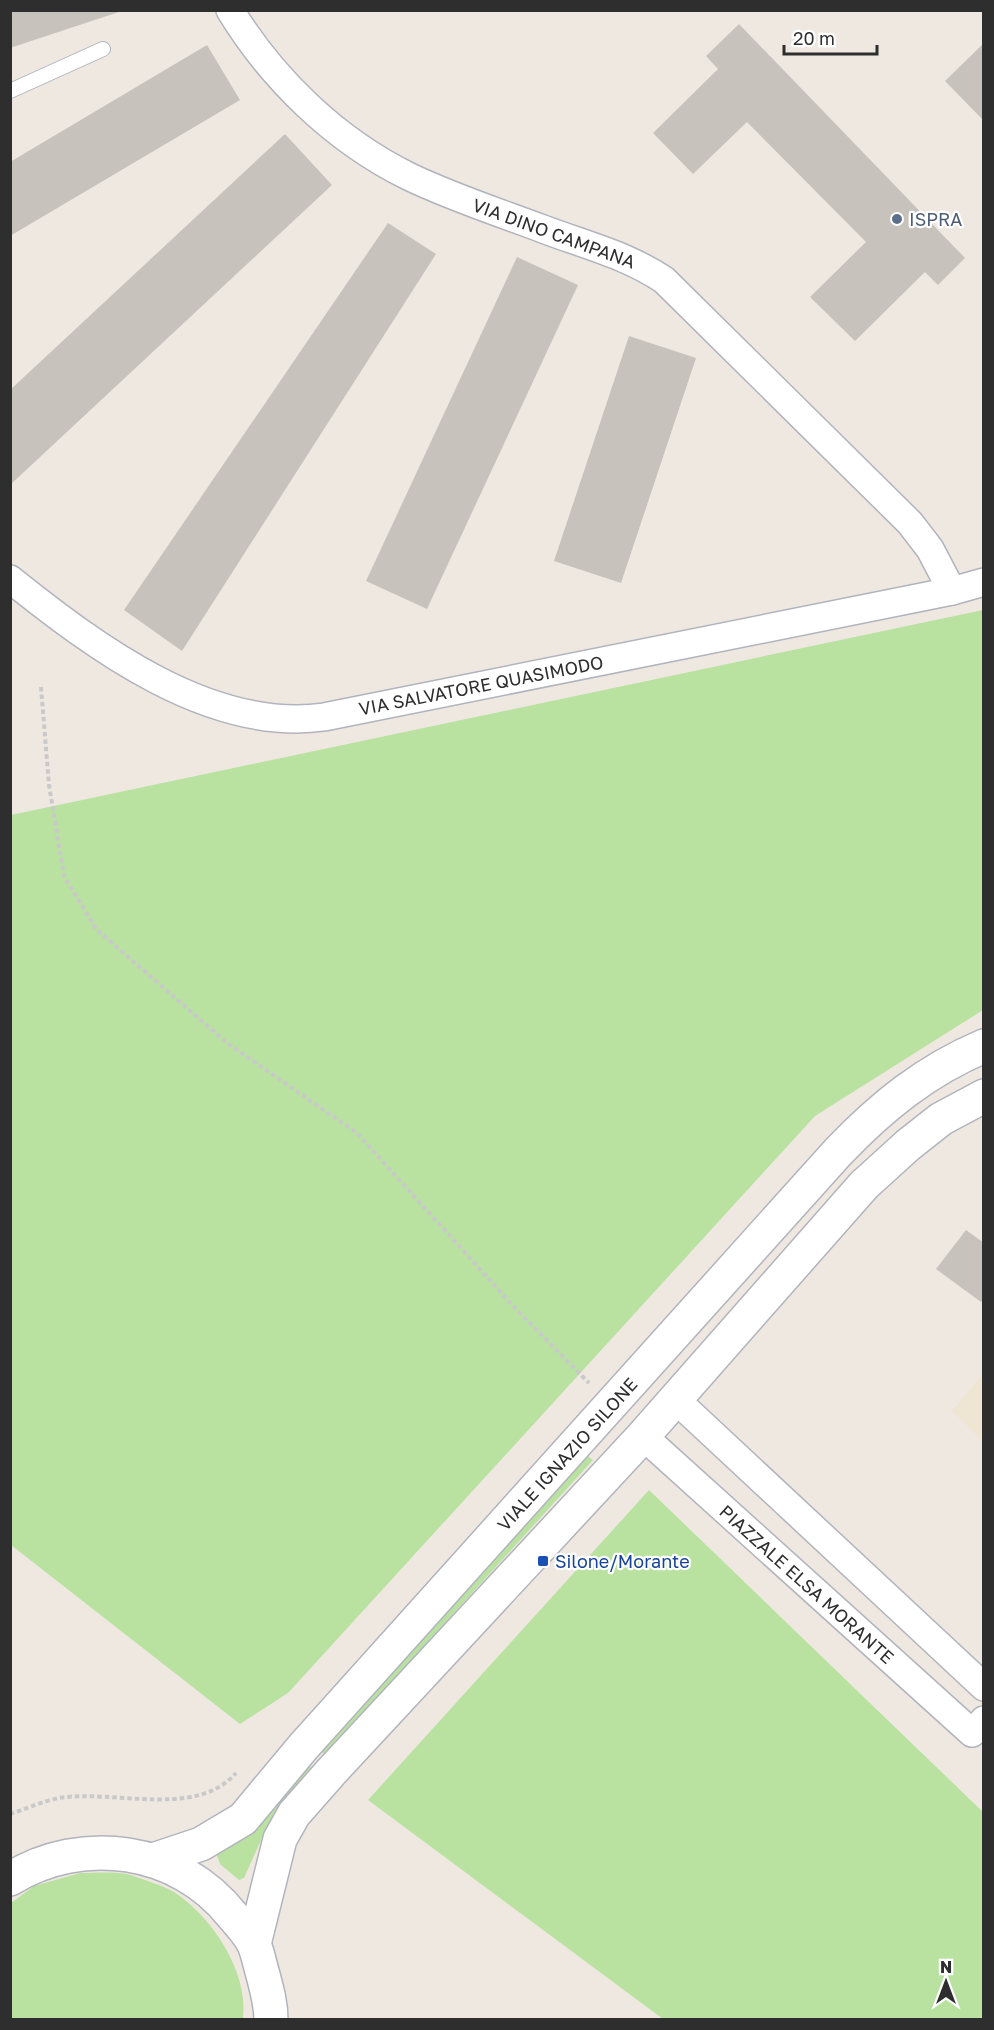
<svg xmlns="http://www.w3.org/2000/svg" width="994" height="2030" font-family="'Golos Text',sans-serif">
  <style>
    .education { fill: #eee5d2 }
    .green { fill: #b9e2a1 }
    .building { fill: #c7c3bc }
    .lines { fill: none; stroke-linecap: round; stroke-linejoin: round }
    .service-casing { stroke: #b2b4bd; stroke-width: 16 }
    .minor-casing { stroke: #b2b4bd; stroke-width: 30 }
    .tertiary-casing { stroke: #b2b4bd; stroke-width: 36 }
    .path { stroke: #c9c9c9; stroke-width: 4; stroke-dasharray: 4.5 3; stroke-linecap: butt }
    .service { stroke: #fff; stroke-width: 14 }
    .minor { stroke: #fff; stroke-width: 27 }
    .tertiary { stroke: #fff; stroke-width: 33 }
    .service-dot { fill: #5c6f8a; stroke: #fff; stroke-width: 2 }
    .transit-dot { fill: #1a4fb4; stroke: #fff; stroke-width: 2 }
    .labels { text-anchor: middle; dominant-baseline: central; stroke-width: 4.5; stroke-linejoin: round; paint-order: stroke }
    .service-label { font-size: 18px; fill: #4e5e75; stroke: #fff; text-anchor: start }
    .street-label { font-size: 18px; fill: #2e2e2e; stroke: #fff }
    .transit-label { font-size: 18px; fill: #164399; stroke: #fff; text-anchor: start }
  </style>
  <rect width="100%" height="100%" fill="#eee8e1"/>
  <polygon class="education" points="983,1374 983,1441 952,1411"/>
  <g class="green">
    <polygon points="983,610 983,1010 815,1116 288,1693 240,1724 11,1545 11,815"/>
    <polygon points="586,1455 593,1460 325,1755 319,1750"/>
    <polygon points="649,1490 983,1812 983,2019 663,2019 368,1800"/>
    <polygon points="308,1764 313,1770 266,1829 244,1878 239,1880 220,1864 216,1853"/>
    <path d="M80,1873C96,1873 116,1871 131,1875C144,1880 162,1885 174,1892C212,1917 249,1972 243,2019H11V1903L34,1886Z"/>
  </g>
  <g class="building">
    <polygon points="10,10 122,10 122,11 10,48"/>
    <polygon points="739,24 965,258 938,285 925,272 855,341 810,297 866,242 747,122 693,174 653,133 718,69 706,56"/>
    <polygon points="984,43 984,121 945,81"/>
    <polygon points="207,45 240,100 10,236 10,162"/>
    <polygon points="285,134 332,185 10,485 10,390"/>
    <polygon points="388,223 436,254 182,651 124,610"/>
    <polygon points="517,257 578,285 427,609 366,581"/>
    <polygon points="629,336 696,358 621,583 554,561"/>
    <polygon points="966,1230 984,1243 984,1298 981,1302 936,1269"/>
  </g>
  <g class="lines">
    <defs>
      <polyline id="service" points="10,91 103,49"/>
      <g id="minor">
        <path d="M230,10C272,79 335,140 408,176C451,197 498,212 543,229C585,245 627,255 664,280L910,523L930,549L952,591"/>
        <path d="M10,579C95,647 210,733 324,717L952,591L984,582"/>
        <polyline points="675,1399 984,1687"/>
        <polyline points="643,1436 972,1733 984,1720"/>
      </g>
      <g id="tertiary">
        <path d="M153,1860L201,1844L243,1819L303,1747L838,1152C881,1107 925,1071 984,1046"/>
        <path d="M10,1879C82,1834 179,1848 232,1915C240,1924 249,1934 254,1944C258,1954 260,1965 263,1975C267,1990 271,2004 271,2020"/>
        <polyline points="254,1944 280,1839 294,1814 331,1772 643,1436 864,1185 908,1145 941,1119 984,1096"/>
      </g>
    </defs>
    <use href="#service" class="service-casing"/>
    <use href="#minor" class="minor-casing"/>
    <use href="#tertiary" class="tertiary-casing"/>
    <g class="path">
      <polyline points="41,687 49,785 64,876 96,929 227,1043 357,1133 514,1307 589,1383"/>
      <path d="M10,1814C26,1809 43,1801 59,1798C114,1789 196,1819 236,1773"/>
    </g>
    <use href="#service" class="service"/>
    <use href="#minor" class="minor"/>
    <use href="#tertiary" class="tertiary"/>
  </g>
  <circle class="service-dot" cx="897" cy="219" r="6"/>
  <rect class="transit-dot" x="537" y="1555" width="12" height="12" rx="3"/>
  <g class="labels">
    <g class="service-label">
      <text x="909" y="219">ISPRA</text>
    </g>
    <g class="street-label">
      <text transform="translate(554 233) rotate(20)">VIA DINO CAMPANA</text>
      <text transform="translate(481 685) rotate(-11)">VIA SALVATORE QUASIMODO</text>
      <text transform="translate(567 1454) rotate(-48)">VIALE IGNAZIO SILONE</text>
      <text transform="translate(807 1584) rotate(42)">PIAZZALE ELSA MORANTE</text>
    </g>
    <g class="transit-label">
      <text x="555" y="1561">Silone/Morante</text>
    </g>
  </g>
  <rect width="994" height="2030" fill="none" stroke="#2e2e2e" stroke-width="24"/>
  <g transform="translate(946 1982)" stroke="#ffffff" stroke-width="4.5" paint-order="stroke">
  <path d="M0-4.5L10 22L0 15L-10 22Z" fill="#2e2e2e"/>
  <text y="-9" font-size="16" font-weight="bold" text-anchor="middle" fill="#2e2e2e">N</text>
  </g>
  <path d="M784 45v9h93v-9" fill="none" stroke="#2e2e2e" stroke-width="3"/>
  <text x="793" y="45" font-size="18" fill="#2e2e2e" stroke="#ffffff" stroke-width="4.5" paint-order="stroke">20 m</text>
</svg>
